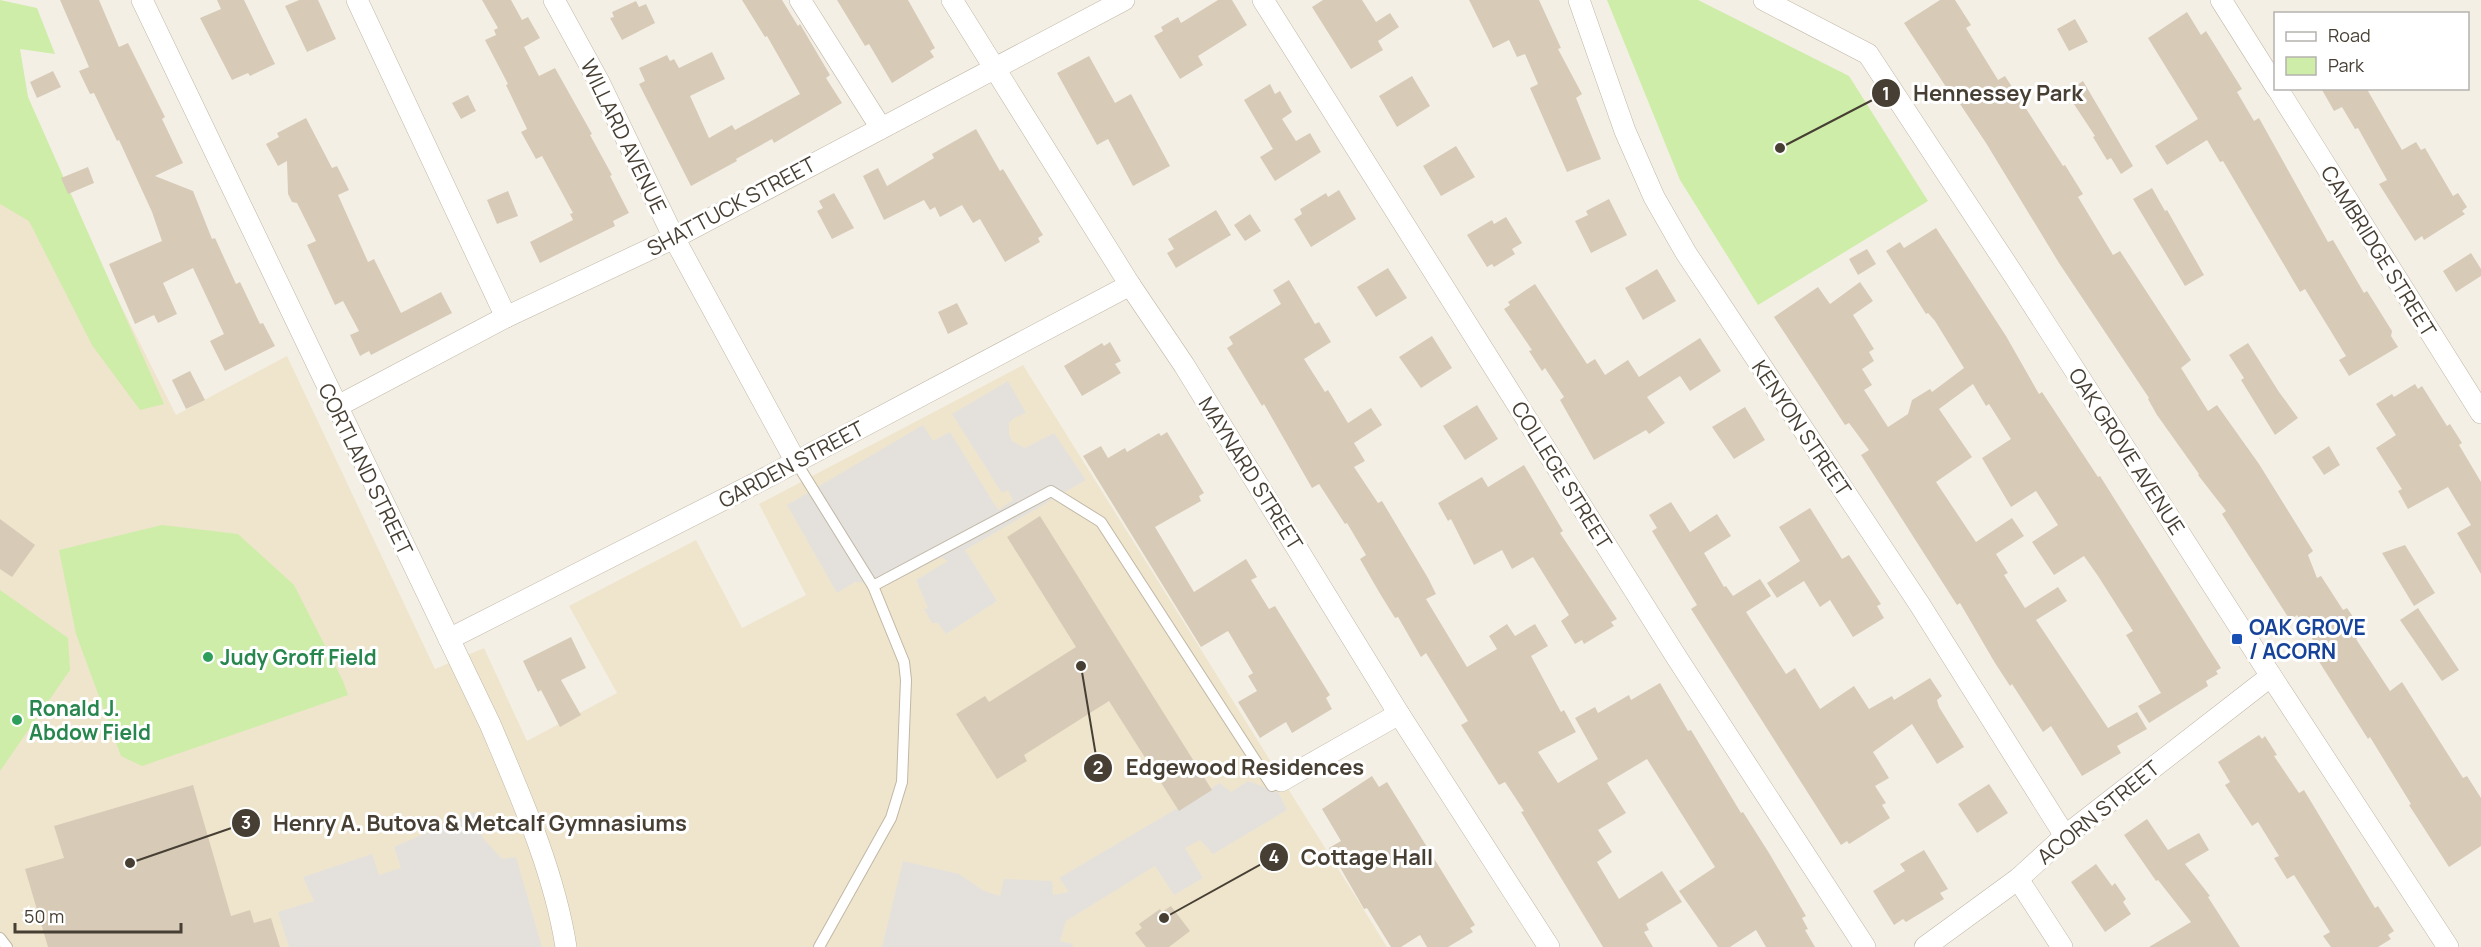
<svg xmlns="http://www.w3.org/2000/svg" width="2481" height="947" font-family="Manrope,sans-serif">
  <style>
    .education { fill: #efe5cc }
    .green { fill: #cdeda8 }
    .parking { fill: #e4e1dd }
    .building { fill: #d7cbb8 }
    .lines { fill: none; stroke-linecap: round; stroke-linejoin: round }
    .service-casing { stroke: #c0b7a5; stroke-width: 12 }
    .minor-casing { stroke: #c0b7a5; stroke-width: 22 }
    .service { stroke: #fff; stroke-width: 10 }
    .minor { stroke: #fff; stroke-width: 21 }
    .transit-dot { fill: #1a4fb4; stroke: #fff; stroke-width: 2 }
    .leisure-dot { fill: #2e9e5b; stroke: #fff; stroke-width: 2 }
    .labels { text-anchor: middle; dominant-baseline: central; stroke-width: 6; stroke-linejoin: round; paint-order: stroke }
    .street-label { font-size: 21px; fill: #473f33; stroke: #fff }
    .transit-label { font-size: 21px; font-weight: bold; fill: #164399; stroke: #fff; text-anchor: start }
    .leisure-label { font-size: 21px; font-weight: bold; fill: #27864d; stroke: #fff; text-anchor: start }
    .leader { fill: none; stroke: #473f33; stroke-width: 2 }
    .callout-dot { fill: #473f33; stroke: #fff; stroke-width: 2 }
    .mark-label { font-size: 18px; text-anchor: middle; font-weight: bold; fill: #fff }
    .callout-label { font-size: 22px; text-anchor: middle; font-weight: bold; fill: #473f33; stroke: #fff; stroke-width: 6; stroke-linejoin: round; paint-order: stroke }
  </style>
  <rect width="100%" height="100%" fill="#f4efe4"/>
  <polygon class="education" points="11,87 176,415 287,356 435,669 484,648 527,741 617,693 569,606 696,540 742,628 806,595 759,504 1023,365 1387,947 0,947 0,93"/>
  <g class="green">
    <polygon points="0,0 37,8 55,54 20,49 28,97 164,404 140,410 92,345 29,221 0,204"/>
    <polygon points="1607,0 1698,0 1849,76 1928,201 1758,305 1680,180"/>
    <polygon points="162,525 238,534 294,585 343,681 348,695 142,766 121,756 76,634 59,550"/>
    <polygon points="0,590 68,638 70,670 0,771"/>
  </g>
  <g class="parking">
    <polygon points="1008,381 1026,413 1014,418 1009,423 1009,434 1012,441 1025,448 1054,433 1086,480 965,550 997,601 946,634 938,623 932,623 924,609 928,608 916,580 948,561 941,557 888,585 855,582 837,593 787,505 923,425 933,441 950,432 998,510 1013,500 1008,490 1002,493 952,414"/>
    <polygon points="1248,781 1278,792 1287,810 1213,854 1200,840 1185,848 1203,878 1174,895 1155,866 1066,921 1060,941 1073,944 1072,947 882,947 903,861 959,874 984,891 1000,896 1004,879 1052,881 1053,895 1069,892 1059,878 1220,783 1231,792"/>
    <polygon points="474,812 483,838 502,859 516,857 542,947 289,947 278,912 314,901 303,877 372,854 379,875 401,868 394,847"/>
  </g>
  <g class="building">
    <polygon points="60,0 99,0 119,47 128,43 165,117 162,119 183,163 155,176 193,191 212,239 215,238 236,284 240,282 260,324 263,323 275,346 225,371 210,341 224,334 193,268 163,283 177,314 158,323 154,315 135,324 109,264 162,241 152,212 119,140 117,141 94,93 90,94 79,71 89,67"/>
    <polygon points="217,0 244,0 275,64 250,76 248,73 232,80 200,18 221,9"/>
    <polygon points="299,0 318,0 336,39 307,52 285,6"/>
    <polygon points="482,0 511,0 522,20 528,17 540,38 524,47 539,76 555,68 592,134 590,135 612,175 610,176 629,213 613,221 615,226 540,263 530,242 573,220 570,214 573,213 542,156 536,159 521,132 527,129 506,85 508,84 485,40 496,35 494,30 498,28"/>
    <polygon points="742,0 782,0 798,26 800,24 830,75 826,78 842,103 774,143 772,139 736,159 737,161 691,186 639,84 645,81 639,68 667,55 670,61 674,59 679,68 712,52 725,79 690,96 709,138 732,125 735,130 800,94 767,36 765,37"/>
    <polygon points="837,0 908,0 935,48 930,51 934,57 892,83 869,44 865,46"/>
    <polygon points="1218,0 1232,0 1247,25 1198,56 1203,65 1180,79 1154,36 1163,31 1161,27 1178,17 1181,23"/>
    <polygon points="1323,0 1362,0 1376,22 1390,13 1399,27 1378,41 1383,50 1351,69 1312,7"/>
    <polygon points="1469,0 1539,0 1561,48 1558,49 1582,94 1576,98 1601,159 1567,172 1530,88 1538,84 1525,54 1517,57 1509,40 1493,48"/>
    <polygon points="1940,0 1955,0 1971,25 1966,28 1998,80 2005,76 2063,166 2065,165 2083,194 2078,197 2113,255 2120,251 2191,360 2181,368 2208,411 2217,405 2259,464 2313,551 2308,555 2317,578 2321,576 2343,610 2347,608 2364,633 2356,639 2390,691 2402,682 2463,778 2467,776 2481,798 2481,846 2449,867 2409,805 2411,804 2370,737 2368,739 2313,652 2318,648 2297,615 2290,620 2222,514 2226,511 2198,475 2199,474 2157,415 2148,399 2149,398 2059,263 1986,143 1952,92 1950,93 1904,23"/>
    <polygon points="636,1 639,7 646,4 655,23 622,40 610,18 614,17 612,12"/>
    <polygon points="2187,12 2201,35 2206,31 2242,89 2237,92 2254,121 2259,118 2328,242 2333,240 2364,293 2367,291 2392,331 2391,336 2398,347 2349,376 2339,360 2346,356 2305,289 2300,292 2223,161 2220,162 2207,140 2167,165 2155,146 2198,119 2148,38"/>
    <polygon points="2075,19 2088,42 2069,51 2057,29"/>
    <polygon points="1089,56 1115,103 1131,94 1170,166 1133,186 1108,139 1097,145 1057,73"/>
    <polygon points="53,71 61,87 37,98 30,82"/>
    <polygon points="1412,76 1430,106 1397,127 1379,96"/>
    <polygon points="2083,81 2133,166 2121,174 2111,158 2107,160 2093,137 2095,136 2066,92"/>
    <polygon points="1270,84 1275,94 1280,91 1292,112 1282,119 1296,141 1310,133 1321,152 1275,181 1260,157 1273,149 1244,100"/>
    <polygon points="2321,88 2372,88 2368,91 2402,150 2416,142 2421,150 2425,148 2453,196 2458,193 2467,207 2462,211 2465,214 2424,240 2422,236 2415,241 2379,184 2387,180 2358,128 2355,129 2342,107 2334,111"/>
    <polygon points="468,95 476,111 461,119 452,103"/>
    <polygon points="306,118 332,168 337,166 349,190 338,195 368,262 374,259 401,313 441,292 452,313 371,355 369,351 360,356 350,335 359,331 343,301 335,305 307,245 316,241 297,203 292,202 288,194 287,161 278,166 266,144 279,137 277,133"/>
    <polygon points="976,129 1000,171 1003,169 1043,235 1038,238 1040,242 1005,262 980,219 973,223 962,205 940,217 935,207 930,210 924,200 884,220 863,176 878,168 887,186 934,158 932,154"/>
    <polygon points="1456,146 1475,177 1441,196 1423,166"/>
    <polygon points="88,167 94,183 68,194 61,178"/>
    <polygon points="2152,188 2165,211 2167,210 2204,275 2185,286 2133,199"/>
    <polygon points="1339,190 1356,219 1311,247 1294,219 1302,214 1300,209 1326,193 1328,197"/>
    <polygon points="508,191 518,216 497,224 487,200"/>
    <polygon points="834,193 854,228 832,239 817,211 823,208 819,201"/>
    <polygon points="1609,199 1627,235 1591,253 1575,221 1588,215 1586,211"/>
    <polygon points="1216,210 1231,235 1176,268 1167,253 1174,249 1168,239"/>
    <polygon points="1250,214 1261,231 1245,241 1234,225"/>
    <polygon points="1506,217 1522,243 1512,249 1515,254 1494,267 1492,264 1487,267 1467,235 1492,220 1494,224"/>
    <polygon points="1936,228 2006,336 2039,394 2042,392 2098,477 2100,476 2221,668 2216,671 2218,674 2206,681 2208,686 2149,723 2138,706 2161,693 2126,635 2133,631 2098,576 2084,556 2054,575 2032,542 2058,525 2036,491 2011,507 1982,458 2011,439 1989,404 1986,406 1973,384 1939,409 1972,457 1936,482 1976,542 2012,518 2024,536 1996,554 2008,573 2004,575 2025,608 2058,587 2067,601 2036,620 2108,728 2137,712 2147,729 2117,746 2121,753 2082,776 2051,726 2043,732 2012,684 2010,686 1995,663 1960,603 1957,605 1861,455 1869,450 1849,423 1845,425 1774,317 1818,287 1830,304 1860,282 1873,301 1853,315 1874,349 1869,352 1874,361 1862,369 1872,385 1864,390 1888,427 1908,414 1912,400 1930,389 1932,392 1964,368 1935,321 1928,313 1926,314 1886,251 1900,242 1904,248"/>
    <polygon points="1867,249 1876,264 1858,275 1849,259"/>
    <polygon points="2471,253 2481,269 2481,276 2456,292 2443,271"/>
    <polygon points="1388,268 1407,298 1376,317 1357,287"/>
    <polygon points="1657,269 1676,301 1643,320 1625,288"/>
    <polygon points="1289,280 1315,324 1319,322 1331,342 1304,359 1325,392 1328,390 1348,423 1371,408 1382,425 1354,443 1365,461 1354,467 1378,503 1382,501 1428,578 1436,594 1426,599 1467,667 1497,649 1489,636 1507,624 1515,636 1535,624 1548,646 1531,656 1561,712 1564,710 1576,732 1538,752 1558,783 1598,759 1575,718 1595,707 1598,713 1629,695 1631,700 1660,683 1688,731 1691,730 1741,813 1743,812 1769,853 1806,916 1802,918 1808,929 1805,930 1815,947 1766,947 1756,930 1730,947 1718,947 1679,891 1715,867 1647,759 1607,783 1626,813 1598,830 1612,852 1597,862 1619,899 1662,871 1682,902 1646,924 1649,930 1644,932 1653,947 1603,947 1521,812 1524,811 1505,782 1499,785 1461,725 1468,721 1426,653 1421,657 1398,617 1395,618 1379,592 1360,559 1366,555 1347,523 1345,524 1319,484 1312,488 1264,404 1262,406 1227,348 1233,344 1229,337 1281,304 1273,290"/>
    <polygon points="1535,284 1587,364 1595,359 1605,375 1628,360 1639,377 1700,338 1721,371 1690,391 1680,376 1647,397 1665,423 1649,434 1646,430 1594,460 1560,400 1564,397 1545,368 1542,371 1529,351 1532,350 1504,309 1510,305 1508,302"/>
    <polygon points="957,303 968,324 948,334 938,312"/>
    <polygon points="1432,336 1452,368 1421,388 1399,357"/>
    <polygon points="1110,342 1121,361 1115,364 1121,373 1082,396 1064,366 1102,343 1104,346"/>
    <polygon points="2248,343 2279,392 2298,418 2275,435 2241,380 2244,378 2229,355"/>
    <polygon points="190,371 205,400 186,409 172,380"/>
    <polygon points="2415,384 2418,389 2422,386 2447,426 2450,424 2462,443 2459,445 2481,482 2481,574 2457,533 2471,525 2448,487 2408,509 2398,491 2402,489 2376,448 2396,435 2376,404 2392,394 2394,397"/>
    <polygon points="1477,405 1498,439 1465,460 1443,426"/>
    <polygon points="1745,407 1765,440 1734,459 1712,427"/>
    <polygon points="1167,432 1204,493 1199,496 1201,501 1155,527 1194,592 1246,559 1257,577 1251,580 1269,609 1275,606 1330,695 1326,698 1332,709 1292,733 1286,722 1260,738 1238,702 1257,691 1248,676 1253,673 1228,631 1201,647 1083,456 1101,446 1108,458 1125,448 1127,452 1159,433 1161,436"/>
    <polygon points="2329,446 2340,465 2324,475 2312,457"/>
    <polygon points="1524,465 1563,531 1560,533 1617,619 1611,622 1614,626 1584,644 1582,640 1575,644 1561,621 1569,615 1533,557 1512,569 1502,550 1474,565 1451,519 1448,521 1438,503 1482,477 1488,487"/>
    <polygon points="1671,502 1690,532 1717,514 1731,536 1704,553 1724,587 1726,586 1733,596 1760,579 1771,596 1746,612 1786,674 1795,668 1820,709 1854,686 1869,709 1892,696 1894,700 1930,678 1942,696 1937,700 1939,707 1964,747 1937,764 1912,724 1873,752 1889,778 1875,786 1886,803 1882,805 1890,818 1849,844 1847,841 1841,845 1691,609 1697,605 1652,531 1657,528 1649,515"/>
    <polygon points="1810,508 1842,559 1849,555 1881,604 1877,606 1884,618 1853,637 1830,600 1820,607 1804,581 1777,598 1767,583 1800,561 1779,527"/>
    <polygon points="1040,516 1212,790 1179,811 1109,701 1024,755 1027,761 997,779 956,714 985,696 989,702 1076,647 1007,537"/>
    <polygon points="0,519 35,545 12,577 0,569"/>
    <polygon points="2405,545 2435,593 2414,606 2382,553"/>
    <polygon points="2418,608 2459,670 2442,681 2400,620"/>
    <polygon points="571,637 586,668 561,680 581,715 560,727 541,690 538,692 523,661"/>
    <polygon points="2259,735 2262,739 2265,736 2277,755 2274,756 2299,793 2304,790 2375,908 2378,906 2394,931 2388,935 2391,939 2378,947 2331,947 2323,936 2330,932 2294,875 2287,879 2274,858 2279,856 2258,822 2252,826 2225,785 2230,782 2218,762"/>
    <polygon points="1372,776 1379,787 1387,782 1475,925 1470,928 1473,932 1448,947 1427,947 1420,935 1401,947 1391,947 1367,908 1364,909 1329,848 1341,841 1322,809"/>
    <polygon points="1989,784 2008,813 1977,833 1958,804"/>
    <polygon points="193,785 231,916 250,910 254,923 271,918 280,947 48,947 25,869 64,858 54,826"/>
    <polygon points="2147,819 2168,850 2199,833 2209,850 2185,864 2210,896 2208,897 2240,947 2149,947 2191,922 2158,880 2156,881 2154,878 2124,835"/>
    <polygon points="1924,850 1948,889 1940,893 1944,899 1906,922 1903,919 1894,925 1873,891 1905,871 1900,864"/>
    <polygon points="2096,864 2112,886 2115,883 2126,899 2123,902 2131,914 2105,932 2071,882"/>
    <polygon points="1171,906 1190,931 1169,947 1146,947 1135,933 1142,928 1139,924 1160,909 1162,912"/>
  </g>
  <g class="lines">
    <defs>
      <g id="service">
        <polyline points="796,462 873,586"/>
        <polyline points="0,938 7,947"/>
        <polyline points="819,947 891,818 902,782 906,680 904,662 873,586 1051,491 1101,522 1272,786"/>
      </g>
      <g id="minor">
        <path d="M142,0L490,724C520,795 554,870 566,947"/>
        <polyline points="357,0 506,317"/>
        <polyline points="554,0 599,82 674,238 796,462"/>
        <polyline points="800,0 881,128"/>
        <polyline points="952,0 1130,285 1184,365 1399,714 1549,947"/>
        <polyline points="1263,0 1677,658 1865,947"/>
        <polyline points="1579,0 1625,131 1654,197 1686,253 1920,605 2065,836"/>
        <polyline points="1764,0 1868,54 2015,277 2271,676 2448,947"/>
        <polyline points="2221,0 2276,87"/>
        <polyline points="2277,88 2481,413"/>
        <polyline points="336,407 506,317 674,238 1124,0"/>
        <polyline points="449,639 756,483 1130,285"/>
        <polyline points="1281,781 1399,714"/>
        <polyline points="2018,879 2062,947"/>
        <polyline points="1925,947 2018,879 2065,836 2271,676"/>
      </g>
    </defs>
    <use href="#service" class="service-casing"/>
    <use href="#minor" class="minor-casing"/>
    <use href="#service" class="service"/>
    <use href="#minor" class="minor"/>
  </g>
  <rect class="transit-dot" x="2231" y="633" width="12" height="12" rx="3"/>
  <g class="leisure-dot">
    <circle cx="208" cy="657" r="6"/>
    <circle cx="17" cy="720" r="6"/>
  </g>
  <g class="labels">
    <g class="street-label">
      <text transform="translate(624 136) rotate(64)">WILLARD AVENUE</text>
      <text transform="translate(731 206) rotate(-28)">SHATTUCK STREET</text>
      <text transform="translate(2379 251) rotate(58)">CAMBRIDGE STREET</text>
      <text transform="translate(1802 428) rotate(56)">KENYON STREET</text>
      <text transform="translate(2127 451) rotate(57)">OAK GROVE AVENUE</text>
      <text transform="translate(791 464) rotate(-28)">GARDEN STREET</text>
      <text transform="translate(366 469) rotate(64)">CORTLAND STREET</text>
      <text transform="translate(1251 473) rotate(58)">MAYNARD STREET</text>
      <text transform="translate(1562 475) rotate(58)">COLLEGE STREET</text>
      <text transform="translate(2098 812) rotate(-39)">ACORN STREET</text>
    </g>
    <g class="transit-label">
      <text x="2249" y="627">OAK GROVE<tspan x="2249" dy="24">/ ACORN</tspan></text>
    </g>
    <g class="leisure-label">
      <text x="220" y="657">Judy Groff Field</text>
      <text x="29" y="708">Ronald J.<tspan x="29" dy="24">Abdow Field</tspan></text>
    </g>
  </g>
  <path class="leader" d="M1780 148L1886 93M1081 666L1098 768M130 863L246 823M1164 918L1274 857"/>
  <g class="callout-dot">
    <circle cx="1780" cy="148" r="6"/>
    <circle cx="1081" cy="666" r="6"/>
    <circle cx="130" cy="863" r="6"/>
    <circle cx="1164" cy="918" r="6"/>
    <circle cx="1886" cy="93" r="15"/>
    <circle cx="1098" cy="768" r="15"/>
    <circle cx="246" cy="823" r="15"/>
    <circle cx="1274" cy="857" r="15"/>
  </g>
  <g class="mark-label">
    <text x="1886" y="100">1</text>
    <text x="1098" y="774">2</text>
    <text x="246" y="829">3</text>
    <text x="1274" y="863">4</text>
  </g>
  <g class="callout-label">
    <text x="1998" y="101">Hennessey Park</text>
    <text x="1245" y="775">Edgewood Residences</text>
    <text x="480" y="831">Henry A. Butova &amp; Metcalf Gymnasiums</text>
    <text x="1367" y="865">Cottage Hall</text>
  </g>
  <rect x="2274" y="12" width="195" height="78" fill="#ffffff" stroke="#b5b2ad" stroke-width="1.5"/>
  <rect x="2286" y="32" width="30" height="9" fill="#ffffff" stroke="#b5b2ad" stroke-width="1.5"/>
  <text x="2328" y="42" font-size="18" fill="#473f33">Road</text>
  <rect x="2286" y="57" width="30" height="18" fill="#cdeda8" stroke="#b5b2ad" stroke-width="1.5"/>
  <text x="2328" y="72" font-size="18" fill="#473f33">Park</text>
  <path d="M15 923v9h166v-9" fill="none" stroke="#473f33" stroke-width="3"/>
  <text x="24" y="923" font-size="18" fill="#473f33" stroke="#ffffff" stroke-width="4.5" paint-order="stroke">50 m</text>
</svg>
